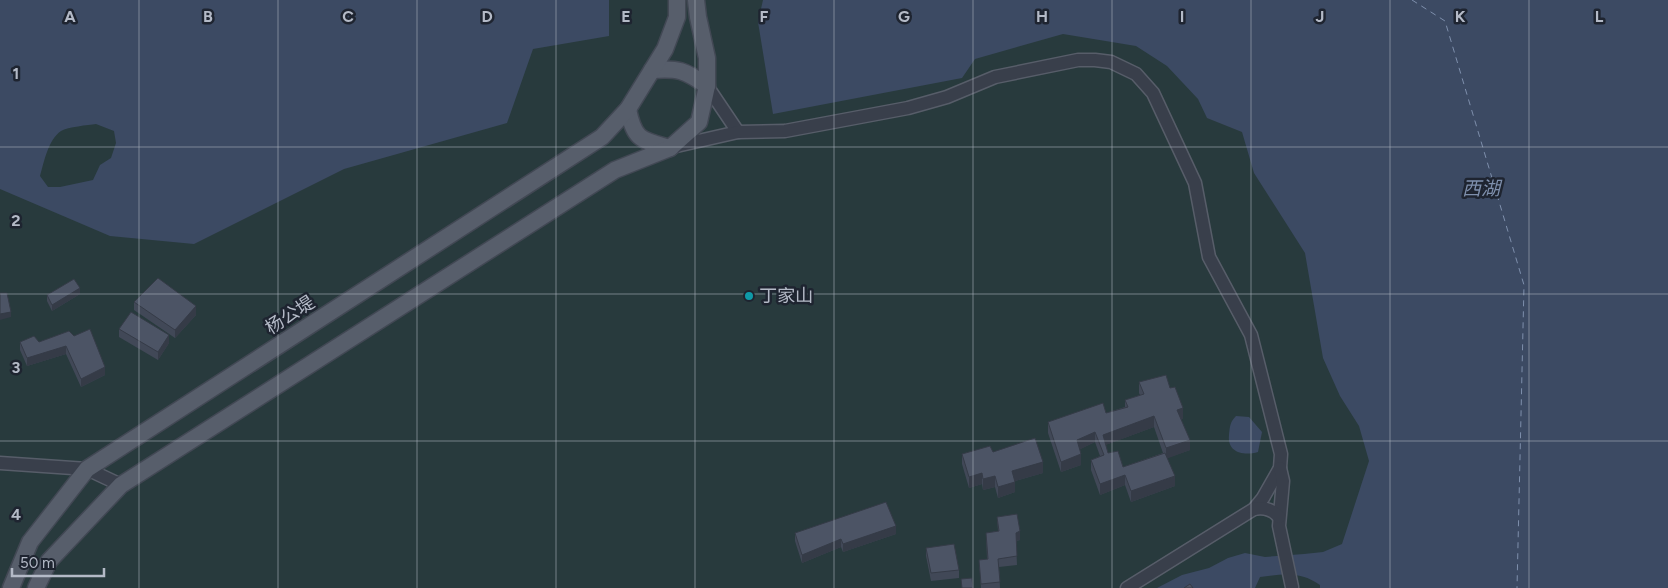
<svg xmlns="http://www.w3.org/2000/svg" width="1668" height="588" font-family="Figtree,'Noto Sans SC',sans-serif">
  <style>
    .green { fill: #283a3d }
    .water { fill: #3c4a63; fill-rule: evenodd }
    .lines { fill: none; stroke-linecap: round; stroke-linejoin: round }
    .ferry { stroke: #7e8fac; stroke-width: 1; stroke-dasharray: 6 5; stroke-linecap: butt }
    .minor-casing { stroke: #575d69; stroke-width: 15 }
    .major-casing { stroke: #424854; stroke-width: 19 }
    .minor { stroke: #393f4b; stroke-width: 12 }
    .major { stroke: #575e6b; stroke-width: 16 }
    .wall { fill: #414857; fill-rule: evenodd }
    .shaded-wall { fill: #353b47 }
    .building { fill: #4c5465; stroke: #353b47 }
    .grid { fill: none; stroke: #b4bac7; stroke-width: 1; stroke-opacity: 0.55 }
    .culture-dot { fill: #0f9aa8; stroke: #1e2430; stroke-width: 2 }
    .labels { text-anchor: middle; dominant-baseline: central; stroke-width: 5; stroke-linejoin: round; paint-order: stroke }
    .poi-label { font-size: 18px; fill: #b4bac7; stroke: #1e2430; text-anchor: start }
    .street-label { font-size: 18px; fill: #b4bac7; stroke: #1e2430 }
    .water-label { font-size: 19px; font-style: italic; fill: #7e8fac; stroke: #1e2430 }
    .grid-label { font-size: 16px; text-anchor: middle; font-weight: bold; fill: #b4bac7; stroke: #1e2430; stroke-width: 5; stroke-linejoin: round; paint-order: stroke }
  </style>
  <rect width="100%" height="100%" fill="#252d3b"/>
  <rect class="green" x="0" y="0" width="1668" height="588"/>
  <g class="water">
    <path d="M0,0H609V36L533,49L507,123L344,169L194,244L110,236L0,189ZM96,124L114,131L116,143L111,158L100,165L93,180L60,187H48L40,176C44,162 48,140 61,131C68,127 88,125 96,124Z"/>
    <path d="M763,0H1668V588H1320V585C1300,571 1284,574 1260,577L1255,588H1157L1182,575L1209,568L1228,558L1245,553L1265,557L1304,554L1323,552L1342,544L1369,461L1359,426L1340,396L1323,358L1305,253L1254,173L1242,132L1207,118L1198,99L1167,66L1136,46L1063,34L975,59L962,78L773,114L758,22Z"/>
    <path d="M1236,416L1249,417L1262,432L1258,452C1244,456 1227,453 1229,435C1230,426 1230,422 1236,416Z"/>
  </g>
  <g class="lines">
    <polyline class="ferry" points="1412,0 1445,21 1524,285 1517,588"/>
    <defs>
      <g id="minor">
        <polyline points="707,86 738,132"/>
        <polyline points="672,147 738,132 785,131 908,108 947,97 995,77 1078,60 1095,60 1111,62 1136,74 1153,93 1195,183 1209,257 1251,335 1281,454 1280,468 1263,498 1254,509 1127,588"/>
        <polyline points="0,463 87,469 121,485"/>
        <polyline points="1280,468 1283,481 1279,526 1292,587"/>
        <path d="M1254,509C1264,507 1272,509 1279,517"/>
      </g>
      <g id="major">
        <path d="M652,70C678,68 685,70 707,86"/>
        <path d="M628,109C634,140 641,140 670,148"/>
        <polyline points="11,588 30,542 87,469 602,137 628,109 665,49 677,17 677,0"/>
        <polyline points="36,588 49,561 121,485 615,170 670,148 699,122 707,86 707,58 698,17 696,0"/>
      </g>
    </defs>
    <use href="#minor" class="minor-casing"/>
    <use href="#major" class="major-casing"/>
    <use href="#minor" class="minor"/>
    <use href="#major" class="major"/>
  </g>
  <g class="wall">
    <polygon points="80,294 52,311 47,301 47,295"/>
    <polygon points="134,302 196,315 175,338 134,310"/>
    <polygon points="119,329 169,343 158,360 119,337"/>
    <polygon points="69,331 105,375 81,387 66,354 27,366 20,350 20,342 39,342"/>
    <path d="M1139,382L1170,388L1183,419H1181L1190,450L1167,458L1175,486L1131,502L1125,485L1100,495L1091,470V460L1100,456L1095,442L1080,449L1081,465L1061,472L1048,433V422L1106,413L1125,407V400L1140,395L1139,393ZM1154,427L1163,453L1123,467L1108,453L1105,445Z"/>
    <polygon points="993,452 1043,473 1015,481 1015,492 998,498 995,487 983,490 982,484 969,488 962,464 962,454"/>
    <polygon points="997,517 1020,540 1016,541 1017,565 999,567 1000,588 981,588 979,560 987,559 986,533 998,531"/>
    <polygon points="795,533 896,534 843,552 841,547 802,563 795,541"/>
    <polygon points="926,548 959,570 959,578 931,581 926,556"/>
  </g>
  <g class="shaded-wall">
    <polygon points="80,288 80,294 52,311 52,305"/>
    <polygon points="196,306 196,315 175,338 175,330"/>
    <polygon points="11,312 11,317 0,320 0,314"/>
    <polygon points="169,335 169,343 158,360 158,352"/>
    <polygon points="66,346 66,354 27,366 27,358"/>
    <polygon points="105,367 105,375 81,387 81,379"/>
    <polygon points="1183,408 1183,419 1177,420 1177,410"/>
    <polygon points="1154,416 1154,427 1103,446 1103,435"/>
    <polygon points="1095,432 1095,442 1077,451 1077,440"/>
    <polygon points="1190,440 1190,450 1166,459 1166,448"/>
    <polygon points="1081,454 1081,465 1061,472 1061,462"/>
    <polygon points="1043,462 1043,473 1012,482 1012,471"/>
    <polygon points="982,473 982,484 969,488 969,477"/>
    <polygon points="1125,475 1125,485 1100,495 1100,484"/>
    <polygon points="995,476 995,487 983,490 983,479"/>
    <polygon points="1175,476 1175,486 1131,502 1131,491"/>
    <polygon points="1015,482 1015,492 998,498 998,487"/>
    <polygon points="896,526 896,534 843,552 843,544"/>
    <polygon points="1020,531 1020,540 1016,541 1016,533"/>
    <polygon points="841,539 841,547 802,563 802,555"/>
  </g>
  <g class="building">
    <polygon points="158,278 196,306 175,330 134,302"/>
    <polygon points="74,279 80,288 52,305 47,295"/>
    <polygon points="0,293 7,293 11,312 0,314"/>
    <polygon points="131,312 169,335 158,352 119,329"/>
    <polygon points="90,329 105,367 81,379 66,346 27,358 20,342 34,336 39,342 69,331 74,336"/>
    <polygon points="1166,375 1170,388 1175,387 1183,408 1177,410 1190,440 1166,448 1154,416 1103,435 1108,453 1118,451 1123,467 1165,453 1175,476 1131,491 1125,475 1100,484 1091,460 1104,455 1095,432 1077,440 1081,454 1061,462 1048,422 1103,403 1106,413 1128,407 1125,400 1144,394 1139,382"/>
    <polygon points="1035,438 1043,462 1012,471 1015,482 998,487 995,476 983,479 982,473 969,477 962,454 990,446 993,452"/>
    <polygon points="886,502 896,526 843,544 841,539 802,555 795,533"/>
    <polygon points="1017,514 1020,531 1016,533 1017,556 998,559 1000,582 981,584 979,560 988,559 986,533 999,531 997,517"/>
    <polygon points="954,544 959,570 931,573 926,548"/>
    <polygon points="972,578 973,588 962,588 961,579"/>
    <polygon points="1190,584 1193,588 1184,588"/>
  </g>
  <path class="grid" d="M139,0V588M278,0V588M417,0V588M556,0V588M695,0V588M834,0V588M973,0V588M1112,0V588M1251,0V588M1390,0V588M1529,0V588M0,147H1668M0,294H1668M0,441H1668"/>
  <circle class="culture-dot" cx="749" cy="296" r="5"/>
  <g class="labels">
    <g class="poi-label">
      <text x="759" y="296">丁家山</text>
    </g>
    <g class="street-label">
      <text transform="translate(290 315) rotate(-33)">杨公堤</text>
    </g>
    <g class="water-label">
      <text x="1481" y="188">西湖</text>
    </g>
  </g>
  <g class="grid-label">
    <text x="70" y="22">A</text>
    <text x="208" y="22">B</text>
    <text x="348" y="22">C</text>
    <text x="487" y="22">D</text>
    <text x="626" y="22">E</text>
    <text x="764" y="22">F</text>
    <text x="904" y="22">G</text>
    <text x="1042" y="22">H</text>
    <text x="1182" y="22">I</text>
    <text x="1320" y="22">J</text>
    <text x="1460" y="22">K</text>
    <text x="1599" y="22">L</text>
    <text x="16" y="79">1</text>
    <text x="16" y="226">2</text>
    <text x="16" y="373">3</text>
    <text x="16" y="520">4</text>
  </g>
  <path d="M12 568v8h92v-8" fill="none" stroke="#b4bac7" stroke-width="2.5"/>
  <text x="20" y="568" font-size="15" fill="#b4bac7" stroke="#1e2430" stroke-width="4" paint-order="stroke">50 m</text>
</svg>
